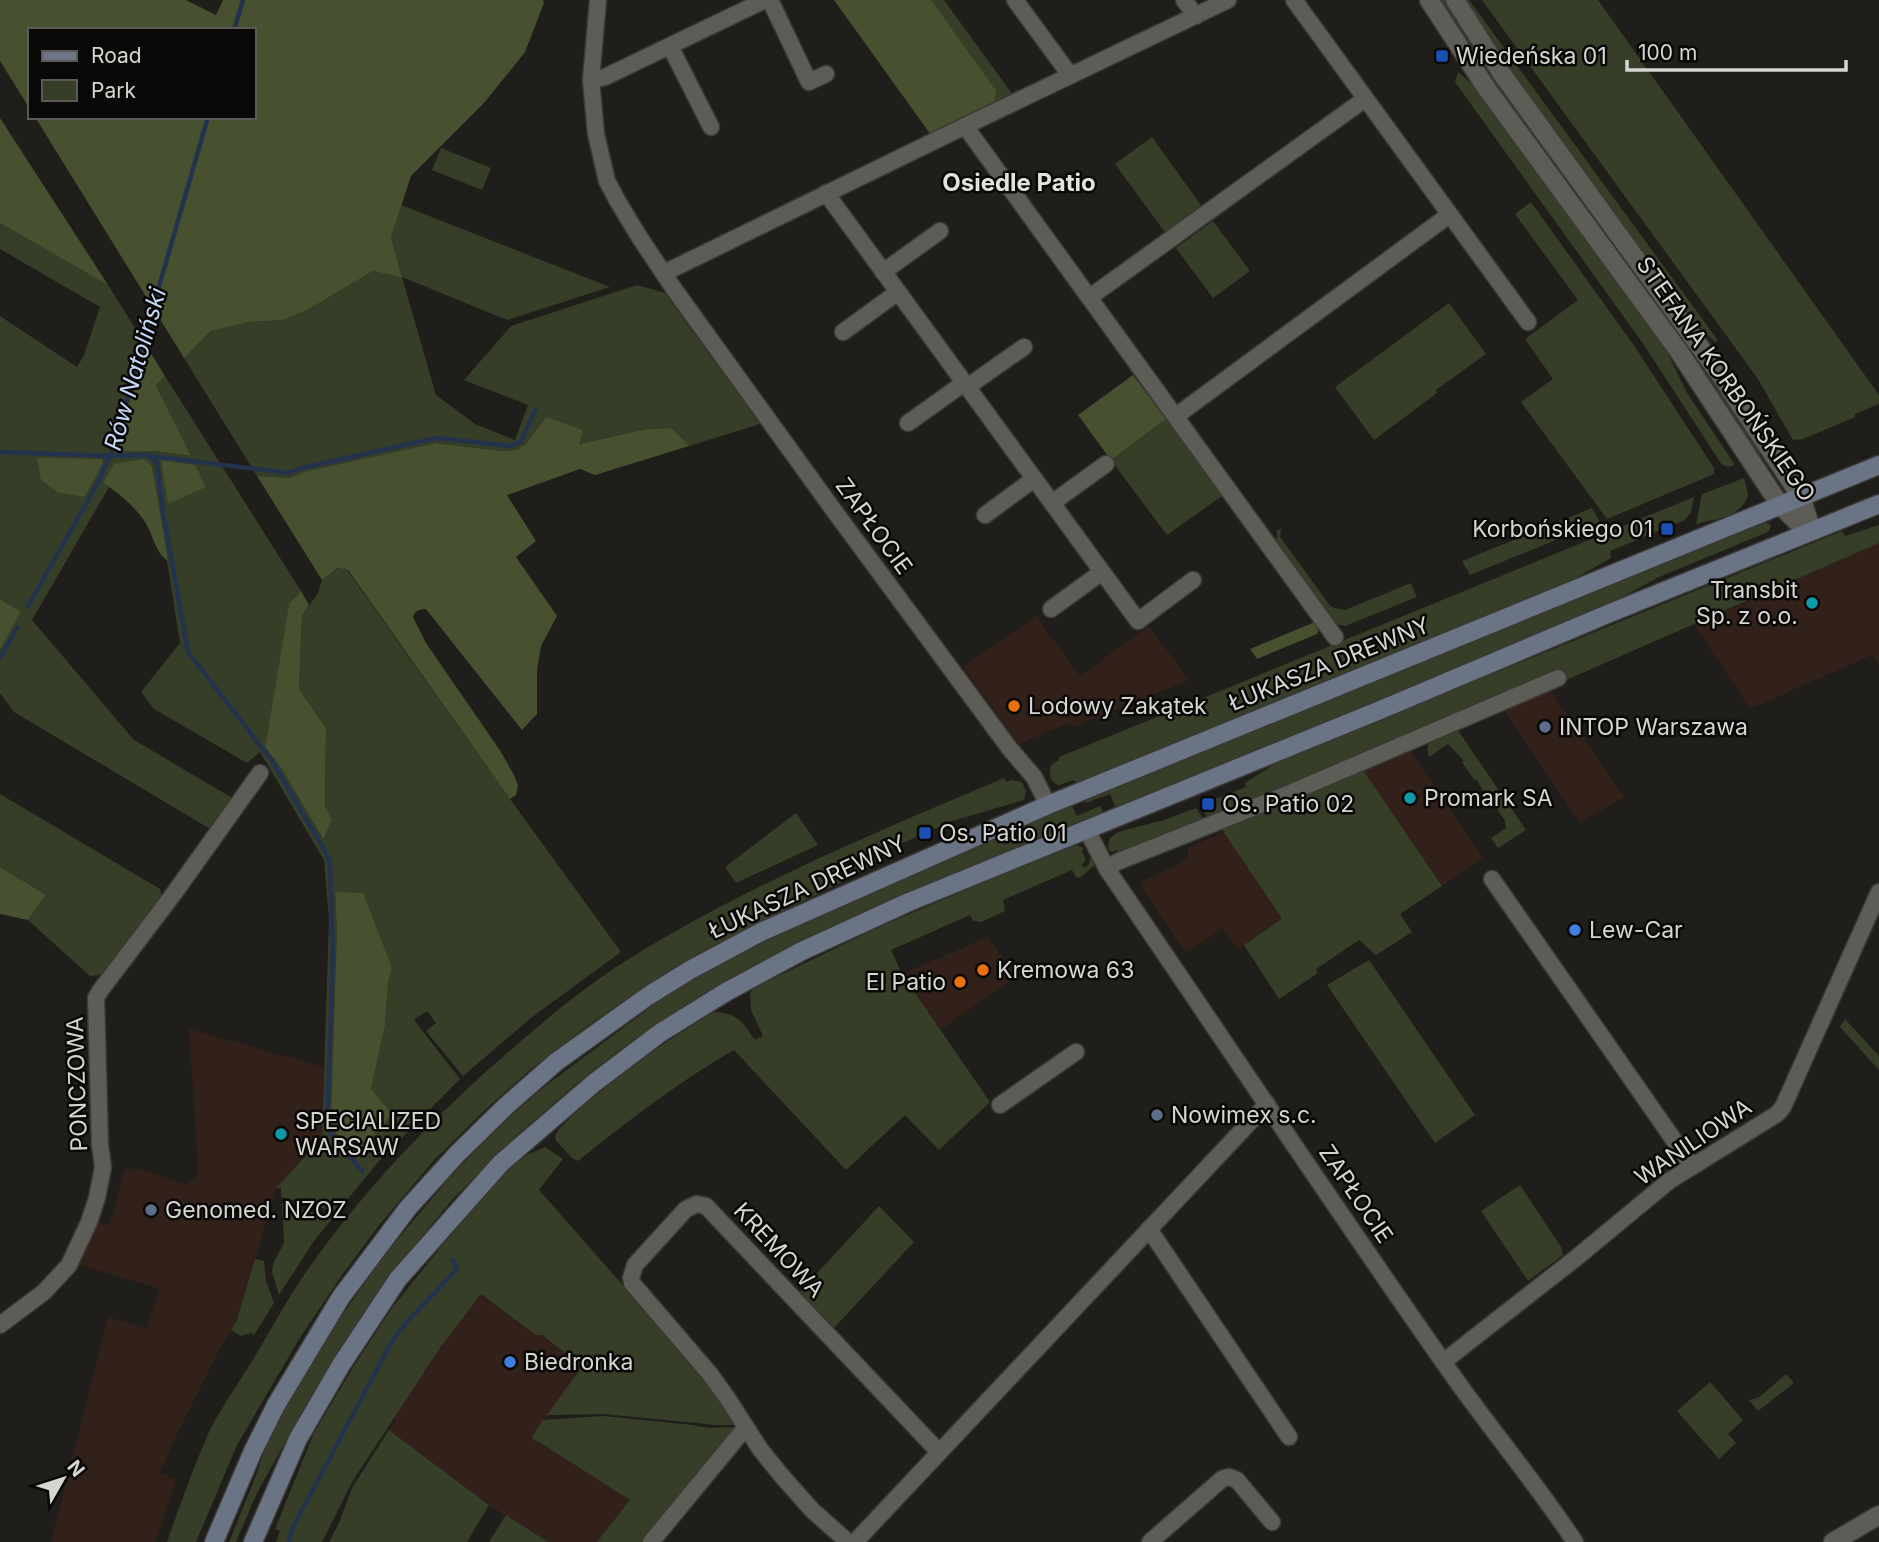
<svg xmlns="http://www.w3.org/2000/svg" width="1879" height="1542" font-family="Inter,sans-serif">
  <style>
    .commercial { fill: #32211a }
    .green { fill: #373e27; fill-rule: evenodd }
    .forest { fill: #475130 }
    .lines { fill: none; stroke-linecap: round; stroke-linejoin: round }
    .stream { stroke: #23334e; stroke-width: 4.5 }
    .minor-casing { stroke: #3a3936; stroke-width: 19 }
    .tertiary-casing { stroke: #3a3936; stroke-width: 21 }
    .secondary-casing { stroke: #3a3936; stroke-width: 21 }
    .minor { stroke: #5d5c57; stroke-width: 16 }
    .tertiary { stroke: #5d5c57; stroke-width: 18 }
    .secondary { stroke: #6a7484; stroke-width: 18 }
    .transit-dot { fill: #1a4fb4; stroke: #090807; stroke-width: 2.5 }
    .culture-dot { fill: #0f9aa8; stroke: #090807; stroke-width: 2.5 }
    .food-dot { fill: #e8710a; stroke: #090807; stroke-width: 2.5 }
    .service-dot { fill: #5c6f8a; stroke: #090807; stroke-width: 2.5 }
    .shop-dot { fill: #3f7fe0; stroke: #090807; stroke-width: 2.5 }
    .labels { text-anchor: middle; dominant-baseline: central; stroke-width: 5; stroke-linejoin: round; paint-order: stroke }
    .poi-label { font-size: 23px; fill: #d5d5d2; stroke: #090807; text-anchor: start }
    .street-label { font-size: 23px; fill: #d5d5d2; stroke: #090807 }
    .neighbourhood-label { font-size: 24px; font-weight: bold; fill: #e3e2dc; stroke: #090807 }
    .water-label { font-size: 24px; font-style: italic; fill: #c4d8f8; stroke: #090807 }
  </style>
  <rect width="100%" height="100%" fill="#1f1e1a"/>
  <g class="commercial">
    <polygon points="1879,543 1879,665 1872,655 1750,709 1694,625"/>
    <polygon points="1036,616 1080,676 1149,626 1189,680 1074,727 1071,722 1019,744 963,667"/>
    <polygon points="1549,688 1624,797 1580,823 1503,708"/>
    <polygon points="1409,749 1483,858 1442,886 1363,770"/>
    <polygon points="1224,832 1282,920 1238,950 1222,929 1186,953 1142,888 1144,880 1179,864 1188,858 1188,848"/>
    <polygon points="988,937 1016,977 940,1030 902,974"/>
    <polygon points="189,1029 324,1067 322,1138 276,1188 237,1320 218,1352 178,1432 160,1473 177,1479 155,1542 51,1542 108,1317 146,1329 160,1289 77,1264 95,1222 110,1225 124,1170 136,1168 186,1184 197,1178 198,1169"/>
    <polygon points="481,1294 536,1335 541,1335 573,1358 572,1360 582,1368 532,1437 534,1441 536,1439 631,1500 609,1527 601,1542 548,1542 489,1505 389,1430 396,1419 395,1417 399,1410 440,1348"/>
  </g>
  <g class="green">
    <polygon points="931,0 944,0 1013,95 994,104"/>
    <polygon points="1438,0 1445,0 1485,64 1696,355 1763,453 1757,456 1678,336 1488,76"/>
    <polygon points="1465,0 1469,0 1717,339 1716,343 1692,320 1503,62"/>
    <polygon points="1482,0 1598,0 1879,395 1879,404 1855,414 1855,417 1803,439 1793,440 1758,379"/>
    <polygon points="1458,72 1481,92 1657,338 1668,354 1687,393 1735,465 1729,467 1722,465 1644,345 1455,82"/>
    <polygon points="1152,137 1203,208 1167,235 1115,164"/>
    <polygon points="441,148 491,168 482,190 432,170"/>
    <polygon points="1531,202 1635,347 1714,468 1714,474 1607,519 1521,402 1553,379 1525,339 1578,300 1515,214"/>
    <polygon points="401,205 610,287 507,320 402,277 436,395 475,424 515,440 528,405 464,380 511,326 637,285 665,293 760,424 689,446 672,428 646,429 578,444 546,417 526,444 516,450 501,451 436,443 303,472 290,478 257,476 184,358 211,331 249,322 283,320 309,309 373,271 402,276 391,237"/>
    <polygon points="1213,221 1250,271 1213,298 1176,248"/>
    <path d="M0,223L108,285L145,344L128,408L119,451H154L190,456L156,384L165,376L301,591L289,605L265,747L282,769L322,838L332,820L325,806L326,728L299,689L302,616L318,593L322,580L337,568L347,570L510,799L621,952L532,1017L463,1076L426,1031L436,1023L427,1011L414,1020L460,1079L380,1160L337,1212L281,1197V1188H276L322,1138L329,920L324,860L260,752L247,763L154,709L141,692L180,643L152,466L144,459L103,483L109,487L32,620L134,740L234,799L212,830L14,712L0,693V650L21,612L0,599V316L77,367L84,355L100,307L0,249ZM37,459H102L103,463L57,492L42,480ZM335,893L392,968L388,983L385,1026L371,1089L337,933Z"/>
    <polygon points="1449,303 1486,354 1436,390 1437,393 1374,440 1335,387"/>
    <polygon points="1166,419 1222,496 1167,535 1111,460"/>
    <path d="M1744,478L1748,495C1740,519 1717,518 1696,524L1702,494Z"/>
    <path d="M1694,497L1691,512L1685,520L1610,551L1611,558L1574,579L1077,784L1074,780L1059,785C1049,782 1049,774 1051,765L1059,760V757Z"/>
    <polygon points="1592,508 1600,522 1470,575 1462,561"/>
    <polygon points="1763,522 1770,524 1771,527 1768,532 1659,577 1596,611 1116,808 1110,794 1086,803 1085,800"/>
    <polygon points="1879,525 1879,543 1564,681 1558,671 1208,819 1203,809 1215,804 1213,800 1246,787 1245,783 1279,761 1842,531 1845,536"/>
    <polygon points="1281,528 1280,537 1331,607 1345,610 1411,583 1417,597 1345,626 1337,624 1332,620 1274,540 1277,538 1277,531"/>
    <path d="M1457,729L1526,830L1498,848L1491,838L1506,828L1505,821L1496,807L1494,808L1476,779L1474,780L1462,762L1464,761L1448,744L1429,757C1422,736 1442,735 1457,729Z"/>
    <polygon points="1363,770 1442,886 1400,914 1412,932 1376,955 1359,940 1316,969 1318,973 1279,999 1244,945 1282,919 1221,828"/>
    <path d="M1004,778L1006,782L1012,780L1022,782L1026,791L1024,800L952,821L932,830L930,828L918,833L919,836L886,850L887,854L849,879L726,939L671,969L590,1024L531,1069L487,1108L435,1159L380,1224L342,1275L301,1336L237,1445L196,1542H167C180,1505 193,1468 209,1432C222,1406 240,1381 255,1356C271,1330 286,1301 304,1275C361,1193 430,1120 506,1054C547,1018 590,982 637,954C753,883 879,831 1004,778Z"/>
    <polygon points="0,794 160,889 162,898 108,970 100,975 90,976 28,920 46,895 0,867"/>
    <polygon points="1072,806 1077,816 1100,806 1103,813 903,896 734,978 687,1004 621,1049 576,1084 513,1139 451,1201 395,1269 360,1318 302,1412 257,1493 236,1542 229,1542 257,1473 268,1438 301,1379 334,1327 382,1258 450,1177 501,1125 544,1087 667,995 728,960 856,897"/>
    <polygon points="1196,808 1204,820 1119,854 1117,850 1112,852 1109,850 1108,846 1110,838 1118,832 1164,820"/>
    <polygon points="796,813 818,845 736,883 725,867"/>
    <path d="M1076,845L1084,848L1082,851L1086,860L1082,865L1084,868C1089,865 1091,862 1090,856L1096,864L1080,878L1076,877L1072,870L1003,900L1005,911L981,922L973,921L970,915L891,950L902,974L990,1102L939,1150L905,1115L846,1170L734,1050C678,1082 628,1121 578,1161L572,1158L556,1141L555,1136L558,1130L577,1111L636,1062L713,1012C737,1013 742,1021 755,1040L763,1036L751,1010L750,993L754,988L879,927L980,884Z"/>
    <polygon points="1369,960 1475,1115 1435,1143 1327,985"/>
    <polygon points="1845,1019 1879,1056 1879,1070 1840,1027"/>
    <polygon points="545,1147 563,1159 539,1190 711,1385 738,1425 716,1425 604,1414 547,1415 582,1367 572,1360 572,1358 542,1335 536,1335 481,1294 440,1348 352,1482 322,1542 276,1542 280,1531 275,1529 314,1433 354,1366 392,1308 444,1243 511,1166 529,1154"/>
    <polygon points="1520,1185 1561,1247 1563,1255 1528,1281 1481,1211"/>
    <polygon points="282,1203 332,1219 314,1241 279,1295 272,1272 273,1264 284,1243"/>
    <polygon points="879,1206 914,1242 832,1330 798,1294"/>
    <polygon points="255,1259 264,1261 266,1281 274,1303 254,1335 251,1333 241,1336 231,1330 237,1320"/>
    <polygon points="1786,1374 1794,1383 1758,1411 1749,1400 1758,1398"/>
    <polygon points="1710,1382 1743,1420 1728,1434 1736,1443 1719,1459 1677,1411"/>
    <polygon points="603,1416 693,1425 708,1428 735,1427 641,1542 597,1542 630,1500 536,1440 534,1441 532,1437 543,1420"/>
    <polygon points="389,1430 489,1505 467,1542 329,1542 339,1523 352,1488"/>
    <polygon points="506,1515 548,1542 489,1542"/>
  </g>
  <g class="forest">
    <polygon points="0,0 186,0 216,15 223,0 543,0 544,3 525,52 484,103 411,176 391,237 402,277 373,271 309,309 283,320 249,322 211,331 184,358 35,117 254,117 254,30 30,30 30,109 0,61"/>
    <polygon points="834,0 931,0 996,91 994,104 931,135"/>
    <polygon points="0,118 108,285 0,223"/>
    <polygon points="145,344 165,376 156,385 191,456 154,451 118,451 128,408"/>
    <polygon points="1133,375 1166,419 1111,460 1078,415"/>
    <path d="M546,417L583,430L579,444L646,429L672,428L689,446L595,475L580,469L507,495L536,541L516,557L557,616L541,646L537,670V714L522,730L426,609C419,609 415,611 413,617L426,643L501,752L514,775L518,786L516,795L510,799L348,570L337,568L322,580L257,476L290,478L303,472L436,443L501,451L516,450L526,444Z"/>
    <polygon points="37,458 102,459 103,463 84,497 57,492 41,480"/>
    <path d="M144,459L152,466L168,561C155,553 153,534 145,522C136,508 118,492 103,483L114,464Z"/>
    <polygon points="161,460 195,465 206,487 168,504"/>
    <polygon points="301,591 309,605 302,616 299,689 326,728 325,806 332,820 323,839 282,769 265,747 289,604"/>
    <polygon points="0,599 21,612 0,650"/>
    <polygon points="1315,622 1319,628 1317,634 1257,659 1250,649"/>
    <polygon points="0,867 46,895 28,920 0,914"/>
    <polygon points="335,892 363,893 392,968 388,983 385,1026 371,1089 392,1114 354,1156 339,1138 331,1125 337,933"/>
  </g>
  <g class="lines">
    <g class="stream">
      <polyline points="234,30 243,0"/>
      <polyline points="0,452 110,456 148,455 157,463 162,506 188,652 272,761 326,853 330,862 333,955 327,1125 330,1133 362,1171"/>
      <polyline points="151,456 288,473 302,468 436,438 511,446 521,441 536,409"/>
      <polyline points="28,606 95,488 110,456 208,117"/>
      <polyline points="0,658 17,628"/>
      <polyline points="289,1542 292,1529 392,1341 406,1323 457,1269 453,1260"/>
    </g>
    <defs>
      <g id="minor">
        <polyline points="598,0 591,80 596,134 607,181 617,200 638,235 674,289 835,512 1010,749 1034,777 1048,805"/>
        <polyline points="770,0 809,82 826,74"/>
        <polyline points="1015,0 1070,75"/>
        <polyline points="1184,0 1196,16"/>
        <polyline points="1294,0 1528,322"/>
        <polyline points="670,46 711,127"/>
        <polyline points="591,80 605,77 765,0"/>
        <polyline points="965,126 1335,637"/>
        <polyline points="826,193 1138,621 1193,580"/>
        <polyline points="883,272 940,231"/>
        <polyline points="664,273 965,126 1228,0"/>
        <polyline points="1090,297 1365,99"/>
        <polyline points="843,332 898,292"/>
        <polyline points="967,387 1024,347"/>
        <polyline points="1176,416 1449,215"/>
        <polyline points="908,423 964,383"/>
        <polyline points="1052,503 1106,464"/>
        <polyline points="985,515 1034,479"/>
        <polyline points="1051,609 1102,572"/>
        <path d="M1087,830L1107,869C1219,1033 1329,1199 1444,1363C1486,1424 1534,1480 1575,1542"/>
        <polyline points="1107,869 1117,862 1285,795 1558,678"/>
        <polyline points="1492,879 1692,1166"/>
        <polyline points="1000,1105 1076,1052"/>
        <polyline points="1149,1229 1289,1437"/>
        <polyline points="0,1325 44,1292 69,1265 89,1222 97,1198 103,1167 100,1145 96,998 100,991 175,892 260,773"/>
        <polyline points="1443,1362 1576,1258 1669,1181 1777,1114 1783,1107 1879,892"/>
        <polyline points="651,1542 746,1427"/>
        <polyline points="848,1542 812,1510 781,1475 760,1449 728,1399 710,1374 632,1283 631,1278 635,1265 686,1209 697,1204 706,1206 939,1452"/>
        <polyline points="855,1542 1267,1104"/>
        <polyline points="1150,1542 1222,1479 1229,1477 1237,1480 1272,1522"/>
      </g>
      <g id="tertiary">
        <polyline points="1429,0 1487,89 1678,350 1780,505 1802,527 1812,531"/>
        <polyline points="1455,0 1502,74 1721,376 1801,497 1812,531"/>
        <polyline points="1833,1542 1879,1515"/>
      </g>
      <g id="secondary">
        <polyline points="214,1542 253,1451 276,1405 341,1297 408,1208 457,1154 506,1106 556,1062 648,996 690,970 761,932 1048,805 1879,465"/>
        <polyline points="253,1542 298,1439 341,1365 398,1279 501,1163 594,1083 660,1033 726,992 802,951 909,902 1385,708 1610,613 1879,504"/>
      </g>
    </defs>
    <use href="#minor" class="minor-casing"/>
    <use href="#tertiary" class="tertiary-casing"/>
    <use href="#secondary" class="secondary-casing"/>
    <use href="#minor" class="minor"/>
    <use href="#tertiary" class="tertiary"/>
    <use href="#secondary" class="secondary"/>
  </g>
  <g class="transit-dot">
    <rect x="1435" y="49" width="14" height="14" rx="3.5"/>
    <rect x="1660" y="522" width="14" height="14" rx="3.5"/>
    <rect x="1201" y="797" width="14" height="14" rx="3.5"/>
    <rect x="918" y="826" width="14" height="14" rx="3.5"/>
  </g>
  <g class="culture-dot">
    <circle cx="1812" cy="603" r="7"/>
    <circle cx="1410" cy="798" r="7"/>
    <circle cx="281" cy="1134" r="7"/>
  </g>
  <g class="food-dot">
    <circle cx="1014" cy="706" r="7"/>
    <circle cx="983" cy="970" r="7"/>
    <circle cx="960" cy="982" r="7"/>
  </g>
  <g class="service-dot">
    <circle cx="1545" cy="727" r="7"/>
    <circle cx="1157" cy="1115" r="7"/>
    <circle cx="151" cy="1210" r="7"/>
  </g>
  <g class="shop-dot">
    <circle cx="1575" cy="930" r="7"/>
    <circle cx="510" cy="1362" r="7"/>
  </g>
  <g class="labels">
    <g class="poi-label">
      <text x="1456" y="56">Wiedeńska 01</text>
      <text x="1653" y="529" text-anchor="end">Korbońskiego 01</text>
      <text x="1798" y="590" text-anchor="end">Transbit<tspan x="1798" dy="26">Sp. z o.o.</tspan></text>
      <text x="1028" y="706">Lodowy Zakątek</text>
      <text x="1559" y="727">INTOP Warszawa</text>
      <text x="1424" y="798">Promark SA</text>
      <text x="1222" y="804">Os. Patio 02</text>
      <text x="939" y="833">Os. Patio 01</text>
      <text x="1589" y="930">Lew-Car</text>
      <text x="997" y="970">Kremowa 63</text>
      <text x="946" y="982" text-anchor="end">El Patio</text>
      <text x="1171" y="1115">Nowimex s.c.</text>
      <text x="295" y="1121">SPECIALIZED<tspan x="295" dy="26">WARSAW</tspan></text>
      <text x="165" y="1210">Genomed. NZOZ</text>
      <text x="524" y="1362">Biedronka</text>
    </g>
    <g class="street-label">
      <text transform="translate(1726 379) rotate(55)">STEFANA KORBOŃSKIEGO</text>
      <text transform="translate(874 526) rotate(54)">ZAPŁOCIE</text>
      <text transform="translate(1329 664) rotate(-22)">ŁUKASZA DREWNY</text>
      <text transform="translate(807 887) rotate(-25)">ŁUKASZA DREWNY</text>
      <text transform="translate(77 1084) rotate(-92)">PONCZOWA</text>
      <text transform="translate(1693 1142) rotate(-34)">WANILIOWA</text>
      <text transform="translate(1356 1194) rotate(56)">ZAPŁOCIE</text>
      <text transform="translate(779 1250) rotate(47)">KREMOWA</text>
    </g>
    <g class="neighbourhood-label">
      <text x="1019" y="182">Osiedle Patio</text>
    </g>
    <g class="water-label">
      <text transform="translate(135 369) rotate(-74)">Rów Natoliński</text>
    </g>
  </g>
  <rect x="28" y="28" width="228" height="91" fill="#090807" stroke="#5b5a58" stroke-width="2"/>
  <rect x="42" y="51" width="35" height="10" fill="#6a7484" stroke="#5b5a58" stroke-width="2"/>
  <text x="91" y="63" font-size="21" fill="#d5d5d2">Road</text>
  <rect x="42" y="80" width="35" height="21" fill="#373e27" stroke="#5b5a58" stroke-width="2"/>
  <text x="91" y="98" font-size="21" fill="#d5d5d2">Park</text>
  <g transform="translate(63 1479) rotate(51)" stroke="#090807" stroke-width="5" paint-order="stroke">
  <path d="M0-5L12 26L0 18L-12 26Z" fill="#d5d5d2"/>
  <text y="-10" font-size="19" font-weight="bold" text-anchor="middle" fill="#d5d5d2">N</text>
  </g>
  <path d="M1627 60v10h219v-10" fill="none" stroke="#d5d5d2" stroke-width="3.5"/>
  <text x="1638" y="60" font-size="21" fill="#d5d5d2" stroke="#090807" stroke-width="5" paint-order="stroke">100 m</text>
</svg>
